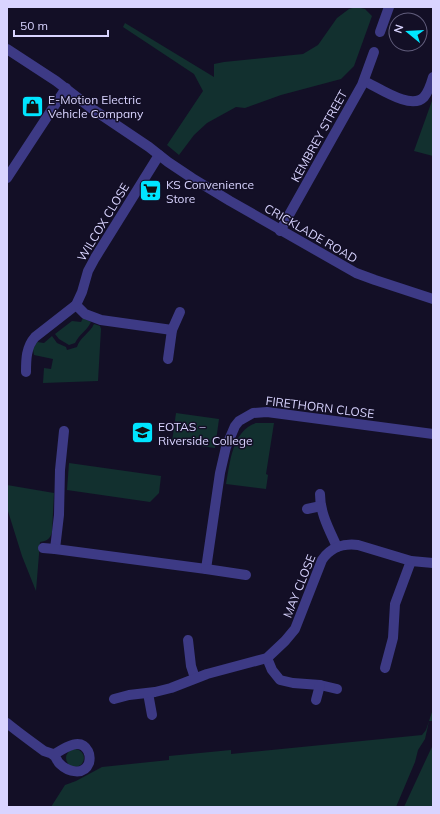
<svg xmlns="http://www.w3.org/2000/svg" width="440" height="814" font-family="Mulish,sans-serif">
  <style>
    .green { fill: #12302f }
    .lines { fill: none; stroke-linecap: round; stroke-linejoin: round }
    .minor { stroke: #3d3a85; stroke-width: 10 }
    .tertiary { stroke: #3d3a85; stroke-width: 10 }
    .labels { text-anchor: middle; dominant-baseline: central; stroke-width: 3; stroke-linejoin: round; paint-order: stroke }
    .poi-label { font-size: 12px; fill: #d9d4ff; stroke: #130f26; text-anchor: start }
    .street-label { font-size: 12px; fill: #d9d4ff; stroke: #130f26 }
  </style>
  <rect width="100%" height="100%" fill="#130f26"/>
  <g class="green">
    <polygon points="356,7 365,9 372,16 354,66 341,79 281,95 245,108 236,107 207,123 194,135 179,155 167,145 203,91 194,74 123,27 125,23 214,77 214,64 224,62 303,54 318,45 337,18 349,9"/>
    <polygon points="433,98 433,156 414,151"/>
    <path d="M83,318L91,322C87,331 79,334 75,343L69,345L59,339L55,334L72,321L81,322Z"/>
    <path d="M94,324L100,326L101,329L98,381L43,383L44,368L51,369L53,359L34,355L33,349L37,342L44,343L52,336L57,343L66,347L67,350L77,347C80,337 90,333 94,324Z"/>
    <polygon points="176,413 219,419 215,448 172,442"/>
    <path d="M256,423H274L266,474L268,475L266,489L226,484C230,463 232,431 256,423Z"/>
    <polygon points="69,463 161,476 159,493 150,502 67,490"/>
    <path d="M7,485L54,493L52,532C50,539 47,541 40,542L36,591L22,556L7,508Z"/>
    <polygon points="433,709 433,721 429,721 425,739 418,750 415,762 396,807 51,807 65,785 76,781 102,767 169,760 169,756 231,750 231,754 422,735 426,730"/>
    <polygon points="433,745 433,807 404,807 429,753"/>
    <circle cx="75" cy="758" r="9"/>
  </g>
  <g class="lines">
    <g class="minor">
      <polyline points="380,32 389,7"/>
      <path d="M364,81C378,87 411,111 424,97C429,91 431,84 433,77"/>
      <polyline points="7,178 66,88"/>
      <polyline points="280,231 362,85 374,52"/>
      <polyline points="76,305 85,314 101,320 172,330"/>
      <polyline points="168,359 172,330 180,312"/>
      <path d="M26,372C26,360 26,347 35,337L76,305L82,292L88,271L95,258L159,155"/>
      <polyline points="64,431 60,470 59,515 55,549 206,569 220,473 226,447 235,426 239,421 253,413 267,412 433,434"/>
      <path d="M320,494C320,513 329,529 337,547"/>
      <polyline points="307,509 321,506"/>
      <polyline points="43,548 55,549"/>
      <polyline points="206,569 246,575"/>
      <polyline points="188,640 191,666 195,678"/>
      <polyline points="267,658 272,670 280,680 293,683 320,685 337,689"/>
      <polyline points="385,668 393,638 395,604 411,561"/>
      <polyline points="148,693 152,715"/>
      <path d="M114,699L129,695L155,692L171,688L207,674L267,658L285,641L295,629L322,560C330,548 343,543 358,545L411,561L433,563"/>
      <polyline points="316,700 320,685"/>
      <path d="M7,723C19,733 32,742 44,751C47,752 50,753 53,754C56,756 57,762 60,764C68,772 84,776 89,763C90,759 90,755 88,751C80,736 63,749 53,755"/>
    </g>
    <polyline class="tertiary" points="7,49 56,81 91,108 149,147 168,162 192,178 230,201 356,273 375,280 433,299"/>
  </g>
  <defs>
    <symbol id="shop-square" viewBox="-11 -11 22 22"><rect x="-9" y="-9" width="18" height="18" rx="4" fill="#00e5ff" stroke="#130f26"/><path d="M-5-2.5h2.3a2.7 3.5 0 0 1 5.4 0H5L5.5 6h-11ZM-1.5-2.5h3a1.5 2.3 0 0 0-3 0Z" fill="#111"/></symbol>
    <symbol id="supermarket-square" viewBox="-11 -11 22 22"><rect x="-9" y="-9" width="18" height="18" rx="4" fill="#00e5ff" stroke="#130f26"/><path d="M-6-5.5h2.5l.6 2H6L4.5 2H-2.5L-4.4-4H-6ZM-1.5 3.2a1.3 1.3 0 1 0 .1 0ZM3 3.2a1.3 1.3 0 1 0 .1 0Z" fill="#111"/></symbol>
    <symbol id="school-square" viewBox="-11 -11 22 22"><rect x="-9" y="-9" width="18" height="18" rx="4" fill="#00e5ff" stroke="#130f26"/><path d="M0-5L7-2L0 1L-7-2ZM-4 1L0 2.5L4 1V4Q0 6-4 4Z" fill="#111"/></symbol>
  </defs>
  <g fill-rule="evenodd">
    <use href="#shop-square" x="20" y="94" width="25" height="25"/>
    <use href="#supermarket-square" x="138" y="178" width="25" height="25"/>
    <use href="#school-square" x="130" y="420" width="25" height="25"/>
  </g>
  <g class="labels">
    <g class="poi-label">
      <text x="48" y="99">E-Motion Electric<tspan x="48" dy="14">Vehicle Company</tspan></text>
      <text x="166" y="184">KS Convenience<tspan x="166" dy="14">Store</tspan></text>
      <text x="158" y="426">EOTAS –<tspan x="158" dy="14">Riverside College</tspan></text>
    </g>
    <g class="street-label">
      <text transform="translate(319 136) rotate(-61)">KEMBREY STREET</text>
      <text transform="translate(103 222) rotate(-59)">WILCOX CLOSE</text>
      <text transform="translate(311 233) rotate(30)">CRICKLADE ROAD</text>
      <text transform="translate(320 407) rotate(7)">FIRETHORN CLOSE</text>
      <text transform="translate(299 586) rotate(-68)">MAY CLOSE</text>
    </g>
  </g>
  <rect width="440" height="814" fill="none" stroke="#d9d4ff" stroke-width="16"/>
  <g transform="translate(408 32) rotate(288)"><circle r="19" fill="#130f26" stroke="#625e7d"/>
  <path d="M0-3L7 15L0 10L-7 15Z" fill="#00e5ff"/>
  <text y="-6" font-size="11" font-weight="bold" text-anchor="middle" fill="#d9d4ff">N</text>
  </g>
  <path d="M14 30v6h94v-6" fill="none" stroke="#d9d4ff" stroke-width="2"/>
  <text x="20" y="30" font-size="12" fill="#d9d4ff" stroke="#130f26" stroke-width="3" paint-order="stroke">50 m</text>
</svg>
